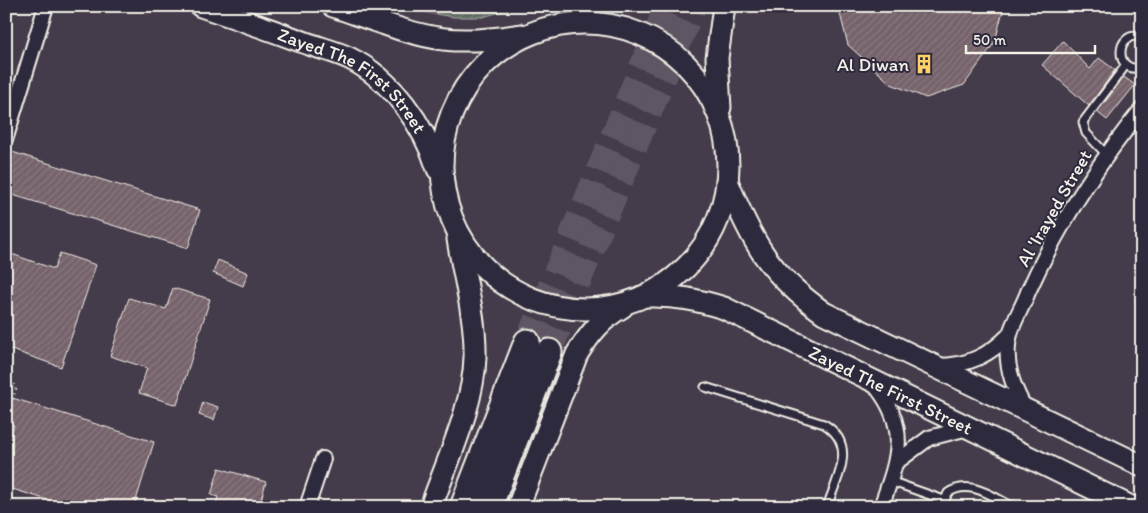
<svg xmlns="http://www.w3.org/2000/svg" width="1148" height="513" font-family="Itim,sans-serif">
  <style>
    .garden { fill: url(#garden-furrows); stroke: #aaaea5 }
    .building { fill: url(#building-hatch); stroke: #f4f1e8 }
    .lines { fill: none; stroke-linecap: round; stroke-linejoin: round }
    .highway-tunnel { stroke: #5e5663; stroke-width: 25; stroke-dasharray: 25 12; stroke-linecap: butt }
    .lane-casing { stroke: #f4f1e8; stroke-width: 11 }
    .street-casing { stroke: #f4f1e8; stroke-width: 18 }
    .primary-casing { stroke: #f4f1e8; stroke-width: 25 }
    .highway-casing { stroke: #f4f1e8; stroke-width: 29 }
    .path { stroke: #f4f1e8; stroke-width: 3; stroke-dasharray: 1 4; stroke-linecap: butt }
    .lane { stroke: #2f2a3d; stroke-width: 7 }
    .street { stroke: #2f2a3d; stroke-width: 14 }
    .primary { stroke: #2f2a3d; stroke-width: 21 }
    .highway { stroke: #2f2a3d; stroke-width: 25 }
    .labels { text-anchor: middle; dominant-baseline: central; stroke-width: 4; stroke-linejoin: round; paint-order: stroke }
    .poi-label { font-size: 19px; fill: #f4f1e8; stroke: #2f2a3d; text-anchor: end }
    .street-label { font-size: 19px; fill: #f4f1e8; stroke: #2f2a3d }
  </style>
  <defs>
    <pattern id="garden-furrows" width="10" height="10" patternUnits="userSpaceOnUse" patternTransform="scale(1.25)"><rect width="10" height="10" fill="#5f6c62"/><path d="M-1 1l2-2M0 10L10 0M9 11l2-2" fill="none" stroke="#778178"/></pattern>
    <pattern id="building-hatch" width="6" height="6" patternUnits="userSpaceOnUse" patternTransform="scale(1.25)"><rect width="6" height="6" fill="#76626b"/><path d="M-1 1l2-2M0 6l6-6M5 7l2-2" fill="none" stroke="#8a7980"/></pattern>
  </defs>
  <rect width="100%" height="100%" fill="#443b4b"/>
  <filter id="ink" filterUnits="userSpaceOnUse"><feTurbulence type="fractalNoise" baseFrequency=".02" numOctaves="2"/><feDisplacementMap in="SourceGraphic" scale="10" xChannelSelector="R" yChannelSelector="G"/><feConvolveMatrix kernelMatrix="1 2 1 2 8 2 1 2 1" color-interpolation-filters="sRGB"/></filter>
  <g filter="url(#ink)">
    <polygon class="garden" points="417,6 520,6 483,17 454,17 416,11"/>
    <g class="building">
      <polygon points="838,6 1004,6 995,42 964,85 926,98 891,84 848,45"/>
      <polygon points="1063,41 1090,69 1099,58 1115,70 1089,106 1042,65"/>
      <polygon points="1124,77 1135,85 1107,120 1097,112"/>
      <polygon points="12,152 200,210 188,248 6,193 6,171"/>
      <polygon points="6,252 54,269 60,253 96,265 61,367 6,348"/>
      <polygon points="218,260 248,273 243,286 213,273"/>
      <polygon points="173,288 210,299 177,405 139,393 147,368 110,356 129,298 166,309"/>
      <polygon points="6,396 154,442 134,507 70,507 6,487 6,448 14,425 6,423"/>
      <polygon points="203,402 218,407 214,420 199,415"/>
      <polygon points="219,468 266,482 259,507 215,507 218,497 211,495"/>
    </g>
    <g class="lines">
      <g class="highway-tunnel">
        <polyline points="527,342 667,6"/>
        <polyline points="549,352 694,6"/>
      </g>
      <defs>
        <g id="lane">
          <path d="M1142,37C1114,29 1114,76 1142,67"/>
          <polyline points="1106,154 1086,133 1083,122 1126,65"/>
          <path d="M705,387L824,424C858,445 837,477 827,507"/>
          <polyline points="890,481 944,500"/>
          <path d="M942,507L948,493C969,478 993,497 1014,507"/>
        </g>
        <g id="street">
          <polyline points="6,137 46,6"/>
          <path d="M938,366C968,366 990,355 1010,334"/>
          <path d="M874,384C911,428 898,459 881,507"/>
          <path d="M1026,410C1013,388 1003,360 1010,334C1014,320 1023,306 1028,292C1058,225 1096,166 1142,109"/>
          <polyline points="898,461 929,438 968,428"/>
          <polyline points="307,507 323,459"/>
        </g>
        <g id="primary">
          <path id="s1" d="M201,6C237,18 271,30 306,43C320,48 336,52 349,58C392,79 424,125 438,169"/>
          <path d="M333,6C369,18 406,34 444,39C470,42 496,39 521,35"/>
          <circle cx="585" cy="166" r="143"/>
          <polyline points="720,108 717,58 724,6"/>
          <path d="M727,181C752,242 769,274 824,313L1142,466"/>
          <path id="s2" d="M647,296C675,295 698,300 724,308L1131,507"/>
          <path d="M431,507C447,461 474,405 475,357C476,317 464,278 458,239"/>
          <path d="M518,507L577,354C589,335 602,318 622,307"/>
        </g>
        <g id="highway">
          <polyline points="463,507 527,342"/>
          <polyline points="489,507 549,352"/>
        </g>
      </defs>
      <use href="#lane" class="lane-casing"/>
      <use href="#street" class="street-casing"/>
      <use href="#primary" class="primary-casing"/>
      <use href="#highway" class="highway-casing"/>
      <polyline class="path" points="6,379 12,381 16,388 6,420"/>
      <use href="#lane" class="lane"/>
      <use href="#street" class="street"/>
      <use href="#primary" class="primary"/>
      <use href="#highway" class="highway"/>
    </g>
  </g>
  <defs>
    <symbol id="building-bare" viewBox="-9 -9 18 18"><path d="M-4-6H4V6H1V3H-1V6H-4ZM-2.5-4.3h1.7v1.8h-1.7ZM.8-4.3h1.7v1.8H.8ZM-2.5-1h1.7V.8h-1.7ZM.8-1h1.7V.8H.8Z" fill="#ffd166" stroke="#2f2a3d" stroke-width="2.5" paint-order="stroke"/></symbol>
  </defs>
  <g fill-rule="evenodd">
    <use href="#building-bare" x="910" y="50" width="28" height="28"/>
  </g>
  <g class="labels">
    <g class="poi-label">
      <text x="909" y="64">Al Diwan</text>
    </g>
    <g class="street-label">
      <text stroke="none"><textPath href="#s1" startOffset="172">Zayed The First Street</textPath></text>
      <text transform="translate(1054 208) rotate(-60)">Al 'Irayed Street</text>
      <text stroke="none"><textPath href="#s2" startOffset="264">Zayed The First Street</textPath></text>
    </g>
  </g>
  <rect width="1148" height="513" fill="none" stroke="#2f2a3d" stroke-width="25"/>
  <rect x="12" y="12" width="1123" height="488" fill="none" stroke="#f4f1e8" stroke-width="2" filter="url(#ink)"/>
  <path d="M966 45v8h129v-8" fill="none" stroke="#f4f1e8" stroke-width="2.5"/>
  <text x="973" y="45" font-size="15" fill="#f4f1e8" stroke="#2f2a3d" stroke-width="4" paint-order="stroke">50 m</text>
</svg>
